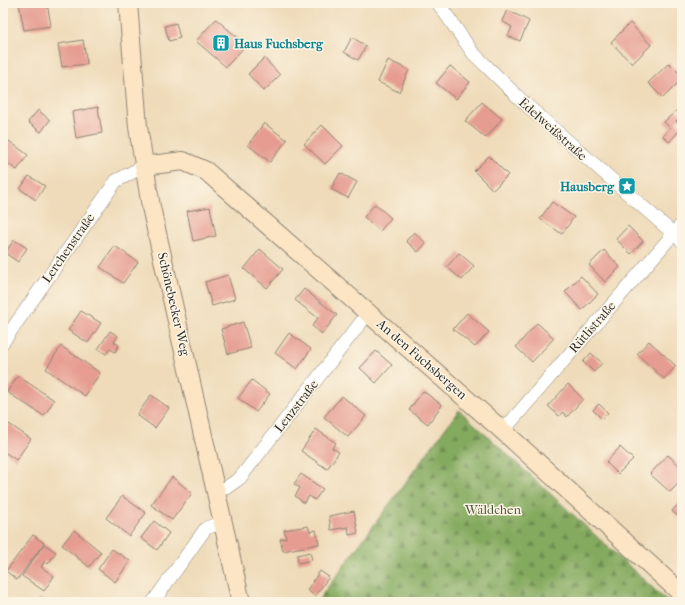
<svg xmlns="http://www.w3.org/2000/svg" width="685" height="605" font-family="'IM FELL French Canon',serif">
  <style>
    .forest { fill: url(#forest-firs); stroke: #586a45 }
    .building { fill: #e69c91 }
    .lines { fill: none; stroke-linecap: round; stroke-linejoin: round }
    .street-casing { stroke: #8d8372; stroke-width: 14 }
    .secondary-casing { stroke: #8d8372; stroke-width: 20 }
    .street { stroke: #fff; stroke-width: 13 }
    .secondary { stroke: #fce5c4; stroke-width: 18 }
    .labels { text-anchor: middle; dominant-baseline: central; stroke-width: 3; stroke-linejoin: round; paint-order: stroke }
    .culture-label { font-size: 13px; font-weight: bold; fill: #0d838f; stroke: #fcf5e5; text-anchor: start }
    .street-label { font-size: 13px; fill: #2b2b2b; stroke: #fcf5e5 }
    .park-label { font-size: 13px; fill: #50593e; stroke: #fcf5e5 }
  </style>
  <defs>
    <pattern id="forest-firs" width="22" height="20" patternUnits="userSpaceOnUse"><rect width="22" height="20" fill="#84aa5f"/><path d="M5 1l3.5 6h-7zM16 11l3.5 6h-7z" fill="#6c8b4f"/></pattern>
  </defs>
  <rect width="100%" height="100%" fill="#fcf5e5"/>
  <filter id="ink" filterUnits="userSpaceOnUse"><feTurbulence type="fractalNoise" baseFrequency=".025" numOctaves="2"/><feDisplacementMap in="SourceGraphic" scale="8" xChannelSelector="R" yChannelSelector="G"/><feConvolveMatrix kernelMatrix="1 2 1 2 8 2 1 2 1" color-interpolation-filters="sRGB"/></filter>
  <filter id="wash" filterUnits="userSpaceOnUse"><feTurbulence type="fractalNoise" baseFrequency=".012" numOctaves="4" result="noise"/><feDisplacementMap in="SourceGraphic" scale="16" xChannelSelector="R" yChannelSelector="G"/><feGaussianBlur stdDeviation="0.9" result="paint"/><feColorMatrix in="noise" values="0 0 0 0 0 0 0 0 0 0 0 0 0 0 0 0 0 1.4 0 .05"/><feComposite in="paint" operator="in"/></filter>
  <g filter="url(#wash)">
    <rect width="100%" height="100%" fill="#efdbba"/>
    <polygon class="forest" points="459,410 668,602 317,602"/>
    <g id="blocks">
      <g class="building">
        <polygon points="19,3 47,3 51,26 24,30"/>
        <polygon points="507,10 529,21 520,41 508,36 512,27 502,21"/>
        <polygon points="216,19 246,45 226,67 196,41"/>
        <polygon points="176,23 180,38 169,41 165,26"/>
        <polygon points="630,23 651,45 632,64 611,42"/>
        <polygon points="352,37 366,46 358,60 344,52"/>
        <polygon points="83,40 87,64 62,67 58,44"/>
        <polygon points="264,58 280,75 264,91 248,74"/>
        <polygon points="388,60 409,70 399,92 378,82"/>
        <polygon points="669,63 682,76 682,79 663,98 648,83"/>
        <polygon points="450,66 470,82 456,99 436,83"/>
        <polygon points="482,102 502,119 486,138 465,121"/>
        <polygon points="98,107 102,133 76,138 72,112"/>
        <polygon points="38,110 50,120 41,132 28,122"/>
        <polygon points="677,110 682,116 676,121 682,128 669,142 663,136 670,128 664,122"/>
        <polygon points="264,123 287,140 270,162 248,145"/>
        <polygon points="322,125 343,146 325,164 304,144"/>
        <polygon points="9,141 28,155 17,170 3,160 3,149"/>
        <polygon points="489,156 508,175 493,190 474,171"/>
        <polygon points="340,173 357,182 348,198 331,189"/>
        <polygon points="29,176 45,186 36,200 20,189"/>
        <polygon points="552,202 574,217 562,234 540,219"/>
        <polygon points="375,204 391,218 380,231 364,217"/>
        <polygon points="210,207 216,236 193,241 187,211"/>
        <polygon points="628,226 643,241 631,254 616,239"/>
        <polygon points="414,232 426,243 418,252 406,241"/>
        <polygon points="14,240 27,248 18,262 5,253"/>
        <polygon points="115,246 138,262 123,283 100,267"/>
        <polygon points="260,249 283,269 267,288 244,269"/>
        <polygon points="604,250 620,267 605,282 589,265"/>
        <polygon points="459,253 474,266 462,280 447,267"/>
        <polygon points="228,275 235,299 212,306 205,282"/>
        <polygon points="581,276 598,294 582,310 565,292"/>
        <polygon points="304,289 337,315 322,334 312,326 318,318 295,300"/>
        <polygon points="81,311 101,323 88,343 68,330"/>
        <polygon points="467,313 489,332 475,347 453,329"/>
        <polygon points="243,322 251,348 228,354 221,329"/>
        <polygon points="537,323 554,338 532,362 516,347"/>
        <polygon points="110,331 118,336 114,342 119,345 115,352 110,349 106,354 98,349"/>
        <polygon points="289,333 311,349 297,369 275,353"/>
        <polygon points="649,341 676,366 664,379 637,354"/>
        <polygon points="61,346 100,373 85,396 46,369"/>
        <polygon points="376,351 392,365 376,383 360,368"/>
        <polygon points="591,353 602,363 594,372 583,362"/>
        <polygon points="18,376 54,400 44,416 7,392"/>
        <polygon points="252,380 270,394 256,412 238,398"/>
        <polygon points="568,384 583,399 567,417 563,412 559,416 548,406"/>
        <polygon points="423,391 442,405 428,424 409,410"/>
        <polygon points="151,395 169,408 155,428 137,415"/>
        <polygon points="342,396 366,416 348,437 324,417"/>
        <polygon points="599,404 608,413 602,419 593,410"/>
        <polygon points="9,424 31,439 16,460 3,451 3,433"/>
        <polygon points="316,429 336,443 332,448 339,452 327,469 301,451"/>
        <polygon points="620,447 633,459 618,474 606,462"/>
        <polygon points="668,455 682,468 682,480 670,492 650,474"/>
        <polygon points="301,474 323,489 315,500 309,496 304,503 295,496 300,488 294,484"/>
        <polygon points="172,477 192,493 172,520 151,505"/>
        <polygon points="122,496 146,513 129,536 106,518"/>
        <polygon points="682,500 682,520 672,511"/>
        <polygon points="354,511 358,533 349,535 348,527 331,530 329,516"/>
        <polygon points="154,521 169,533 157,550 141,538"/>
        <polygon points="308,526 310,532 316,530 319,544 283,551 280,539 286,538 284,530"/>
        <polygon points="74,530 101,552 89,567 62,545"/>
        <polygon points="33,535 44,543 17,580 6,571"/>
        <polygon points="44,544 56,552 48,564 45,561 41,567 54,576 44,591 22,576"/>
        <polygon points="112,549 130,561 115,582 98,569"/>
        <polygon points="310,552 312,560 298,563 297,555"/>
        <polygon points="320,571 329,577 315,596 307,590"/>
        <polygon points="40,598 46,602 37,602"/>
      </g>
    </g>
  </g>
  <g filter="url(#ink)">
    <use href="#blocks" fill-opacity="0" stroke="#8d8372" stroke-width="1"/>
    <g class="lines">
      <defs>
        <g id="street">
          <polyline points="438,3 473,53 522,101 682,241"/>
          <polyline points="3,342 116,181 144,166"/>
          <polyline points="503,431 682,224"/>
          <polyline points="216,490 226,488 240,478 369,312"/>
          <polyline points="153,602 206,528 223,522"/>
        </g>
        <g id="secondary">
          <polyline points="128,3 138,127 151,207 241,602"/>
          <polyline points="144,166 183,161 206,171 503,431 682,594"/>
        </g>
      </defs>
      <use href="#street" class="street-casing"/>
      <use href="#secondary" class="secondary-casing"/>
      <use href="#street" class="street"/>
      <use href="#secondary" class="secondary"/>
    </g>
  </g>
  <defs>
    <symbol id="building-square" viewBox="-11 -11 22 22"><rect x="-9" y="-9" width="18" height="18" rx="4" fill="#0f9aa8" stroke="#fcf5e5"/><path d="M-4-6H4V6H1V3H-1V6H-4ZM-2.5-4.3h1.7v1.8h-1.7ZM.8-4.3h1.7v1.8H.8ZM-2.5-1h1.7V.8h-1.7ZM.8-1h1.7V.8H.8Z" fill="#fff"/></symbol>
    <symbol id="sight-square" viewBox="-11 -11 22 22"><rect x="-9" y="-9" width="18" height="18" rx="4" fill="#0f9aa8" stroke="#fcf5e5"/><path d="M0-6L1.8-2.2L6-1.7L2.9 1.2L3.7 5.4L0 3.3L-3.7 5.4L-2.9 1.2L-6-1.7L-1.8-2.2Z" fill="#fff"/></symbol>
  </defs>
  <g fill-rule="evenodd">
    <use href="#building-square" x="211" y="33" width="20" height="20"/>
    <use href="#sight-square" x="617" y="176" width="20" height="20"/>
  </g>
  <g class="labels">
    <g class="culture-label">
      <text x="234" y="43">Haus Fuchsberg</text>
      <text x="614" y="186" text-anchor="end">Hausberg</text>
    </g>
    <g class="street-label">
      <text transform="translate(553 129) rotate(42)">Edelweißstraße</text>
      <text transform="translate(68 248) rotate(-55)">Lerchenstraße</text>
      <text transform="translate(174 304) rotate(77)">Schönebecker Weg</text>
      <text transform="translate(592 327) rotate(-49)">Rütlistraße</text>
      <text transform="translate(422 359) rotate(41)">An den Fuchsbergen</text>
      <text transform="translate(296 406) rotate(-52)">Lenzstraße</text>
    </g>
    <g class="park-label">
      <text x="493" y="509">Wäldchen</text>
    </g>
  </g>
  <rect width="685" height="605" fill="none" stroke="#fcf5e5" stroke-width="16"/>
</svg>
